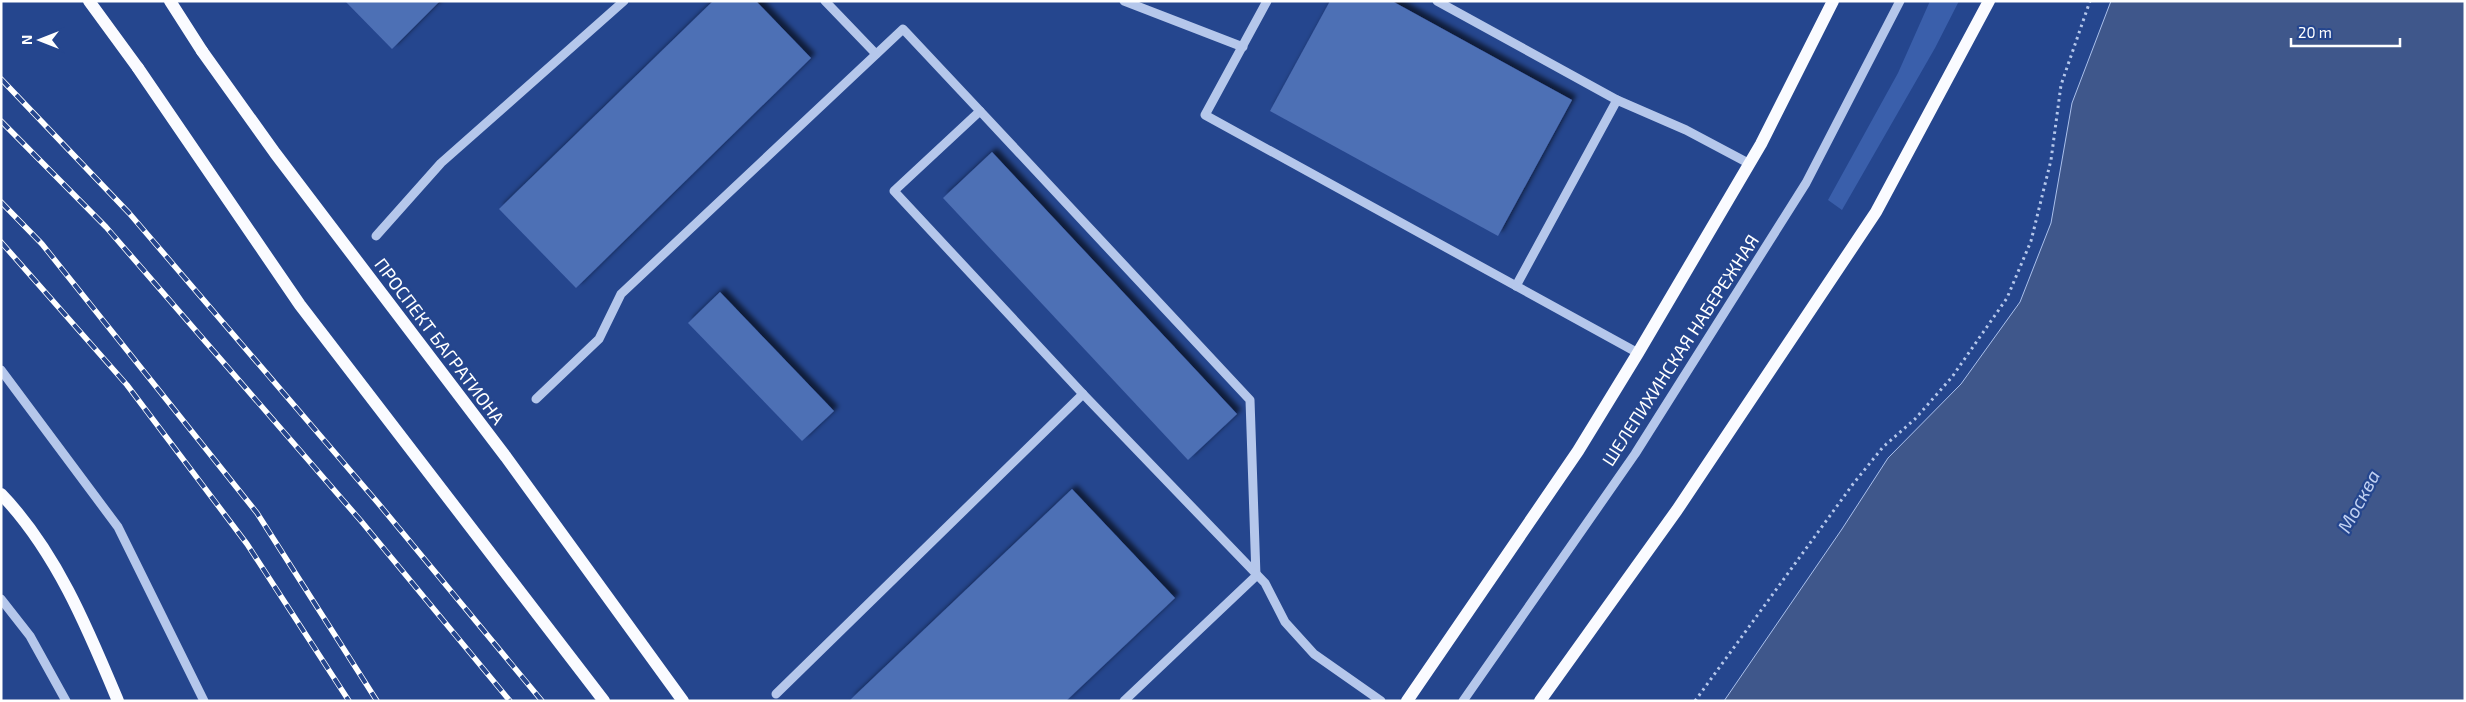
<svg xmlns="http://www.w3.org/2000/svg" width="2466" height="702" font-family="'Exo 2',sans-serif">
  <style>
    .green { fill: #3a5fab }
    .water { fill: #3f578b; stroke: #aac0ec }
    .building { fill: #4e6fb5; filter: url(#shadow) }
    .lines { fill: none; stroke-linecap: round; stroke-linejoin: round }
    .path { stroke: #b5c7eb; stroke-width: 3; stroke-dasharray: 2.5 4; stroke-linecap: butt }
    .minor { stroke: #b5c7eb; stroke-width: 9 }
    .major { stroke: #fafbff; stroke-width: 12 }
    .rail-casing { stroke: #fff; stroke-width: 5.5 }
    .rail { stroke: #25468e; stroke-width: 4; stroke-dasharray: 11; stroke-linecap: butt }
    .major-bridge { stroke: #fafbff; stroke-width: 12 }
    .labels { text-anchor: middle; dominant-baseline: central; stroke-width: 4.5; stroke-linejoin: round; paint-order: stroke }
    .street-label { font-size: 18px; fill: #fff; stroke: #25468e }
    .water-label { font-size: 19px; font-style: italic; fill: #c1d1f2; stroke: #25468e }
  </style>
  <defs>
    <filter id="shadow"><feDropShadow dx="4.5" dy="-4.5" stdDeviation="2.5" flood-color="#0009"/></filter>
  </defs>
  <rect width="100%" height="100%" fill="#25468e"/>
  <polygon class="green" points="1930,1 1959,1 1935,48 1842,210 1828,200 1898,73"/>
  <polygon class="water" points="2111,1 2465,1 2465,701 1724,701 1842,529 1888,458 1961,384 2020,302 2051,223 2072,103"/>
  <g class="building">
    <polygon points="345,1 440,1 392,49"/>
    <polygon points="713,1 756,1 811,58 576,288 499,209"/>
    <polygon points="1330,1 1392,1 1572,100 1498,236 1270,111"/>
    <polygon points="992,152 1237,414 1188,460 943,198"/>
    <polygon points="720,292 834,411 802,441 688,323"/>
    <polygon points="1072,489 1175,598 1066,701 849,701"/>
  </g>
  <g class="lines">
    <polyline class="path" points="1695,701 1853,484 1883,447 1915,419 1952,377 2007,298 2031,241 2051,160 2061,85 2090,1"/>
    <g class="minor">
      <polyline points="825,1 876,54"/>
      <polyline points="1124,1 1243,47"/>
      <polyline points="1267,1 1205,115 1638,353"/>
      <polyline points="1437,1 1617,100 1516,286"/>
      <polyline points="1617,100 1686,130 1750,164"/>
      <polyline points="980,111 1250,400 1256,576 1124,701"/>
      <polyline points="376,236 441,163 624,1"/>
      <polyline points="1,370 118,527 204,701"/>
      <polyline points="536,399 599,339 621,294 903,29 980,111 894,191 1083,394"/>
      <polyline points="1,599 30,636 66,701"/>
      <polyline points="776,694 1083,394 1265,583 1285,622 1314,654 1381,701"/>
      <polyline points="1463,701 1635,454 1806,183 1900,1"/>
    </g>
    <g class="major">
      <polyline points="89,1 138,68"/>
      <polyline points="170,1 202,51"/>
      <path d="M1,494C56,551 88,629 118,701"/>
      <polyline points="1407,701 1578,451 1638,353 1761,144 1833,1"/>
      <polyline points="1540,701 1677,510 1876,212 1989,1"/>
    </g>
    <defs>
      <g id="rail">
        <polyline points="1,79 129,213 378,503 542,701"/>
        <polyline points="1,121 106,227 361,521 510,701"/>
        <polyline points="1,202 42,244 257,513 377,701"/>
        <polyline points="1,242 127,385 247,544 349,701"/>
      </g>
    </defs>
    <use href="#rail" class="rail-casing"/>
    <use href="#rail" class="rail"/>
    <g class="major-bridge">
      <polyline points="202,51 275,153 506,457 683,701"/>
      <polyline points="138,68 300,305 604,701"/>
    </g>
  </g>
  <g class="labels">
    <g class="street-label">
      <text transform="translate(440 341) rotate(53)">ПРОСПЕКТ БАГРАТИОНА</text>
      <text transform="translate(1680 350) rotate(-57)">ШЕЛЕПИХИНСКАЯ НАБЕРЕЖНАЯ</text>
    </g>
    <g class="water-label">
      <text transform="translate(2358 501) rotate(-62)">Москва</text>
    </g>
  </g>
  <rect width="2466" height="702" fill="none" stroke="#ffffff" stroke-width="5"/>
  <g transform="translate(40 40) rotate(270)" stroke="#25468e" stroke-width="4" paint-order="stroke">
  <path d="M0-4L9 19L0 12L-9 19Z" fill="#ffffff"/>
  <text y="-8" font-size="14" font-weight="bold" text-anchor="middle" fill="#ffffff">N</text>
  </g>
  <path d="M2291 38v8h109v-8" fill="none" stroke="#ffffff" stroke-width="2.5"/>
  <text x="2298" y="38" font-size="15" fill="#ffffff" stroke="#25468e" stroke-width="4" paint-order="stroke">20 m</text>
</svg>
